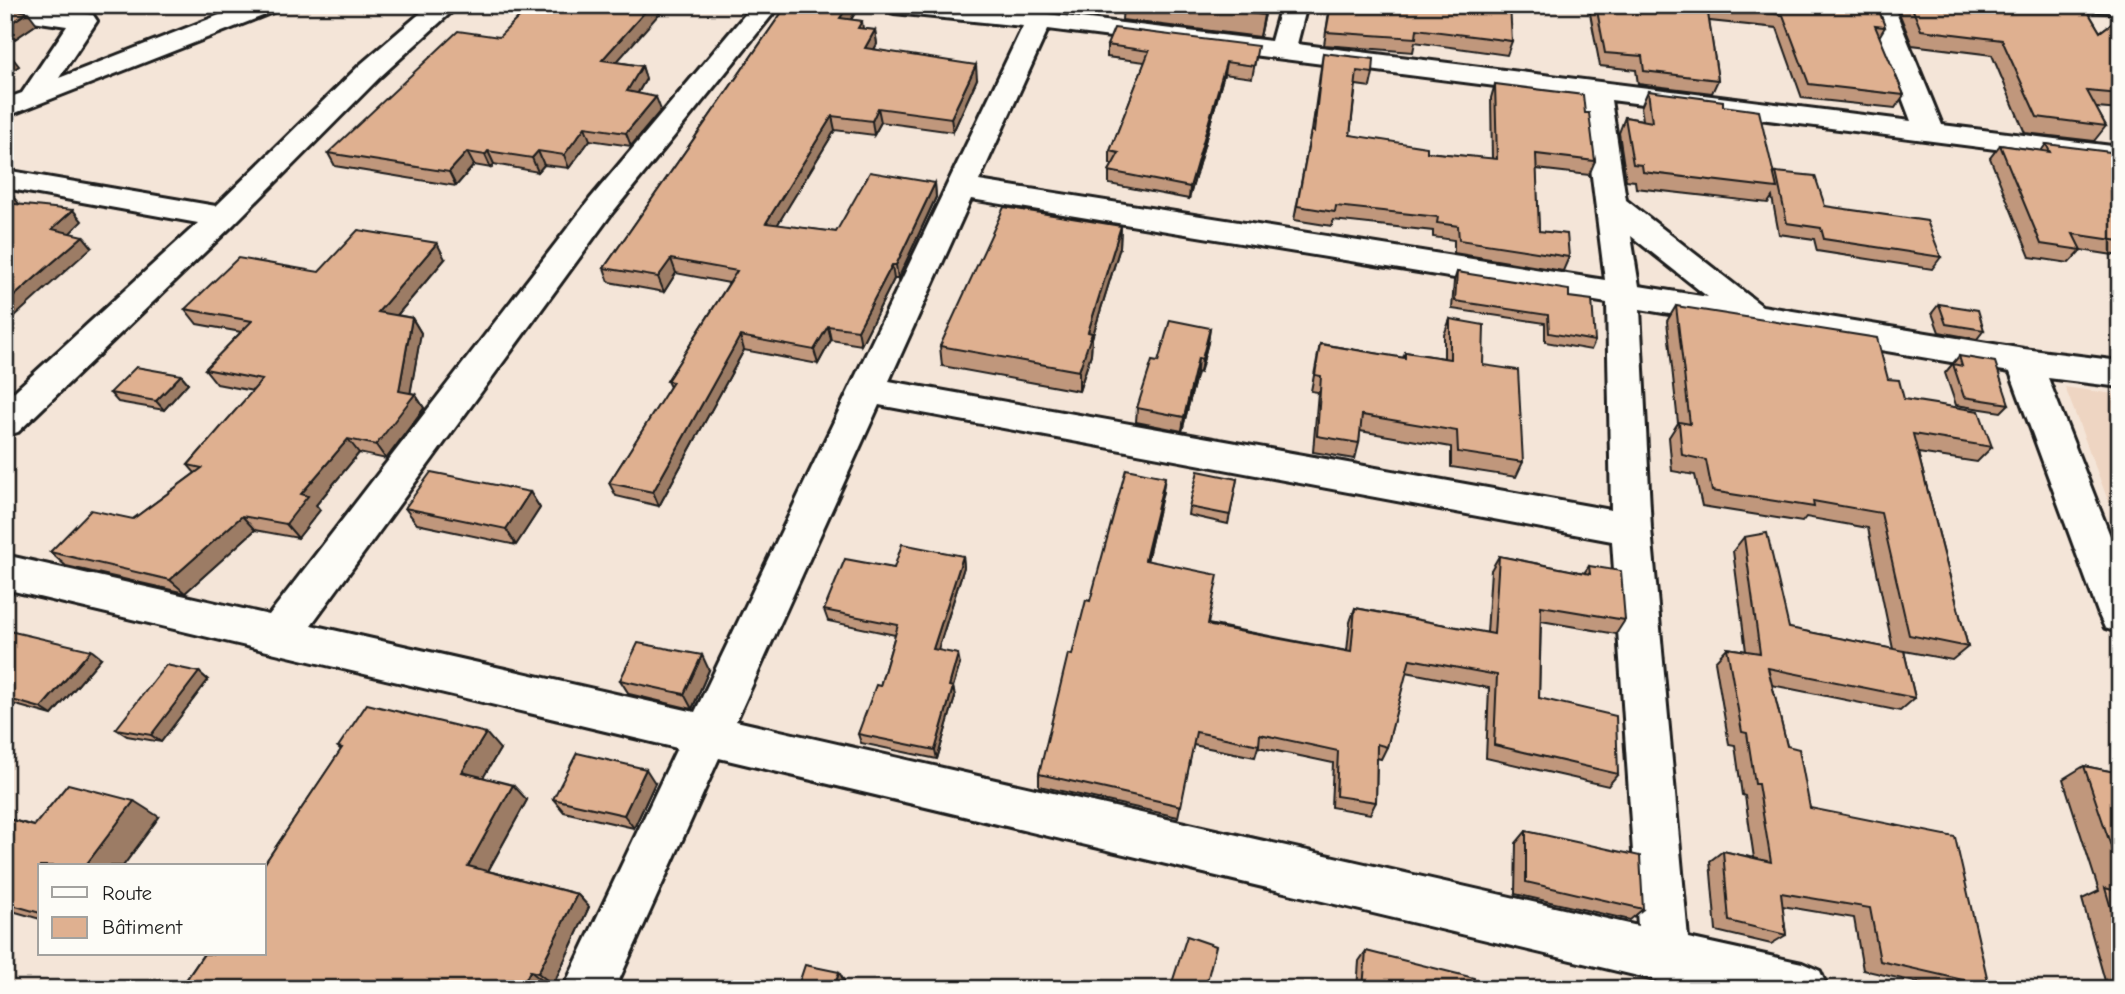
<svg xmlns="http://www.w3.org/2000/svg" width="2125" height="994" font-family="'Comic Neue',sans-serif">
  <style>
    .built { fill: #eed5c2 }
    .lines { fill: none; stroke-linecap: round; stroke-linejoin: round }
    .minor-casing { stroke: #1c1c1c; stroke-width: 6 }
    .minor { fill: #fdfcf7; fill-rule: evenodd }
    .wall { fill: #c0977c; stroke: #1c1c1c; stroke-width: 2 }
    .shaded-wall { fill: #9c7b65; stroke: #1c1c1c; stroke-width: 2 }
    .building { fill: #dfb090; stroke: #1c1c1c; stroke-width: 2 }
  </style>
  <rect width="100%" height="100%" fill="#f4e5d8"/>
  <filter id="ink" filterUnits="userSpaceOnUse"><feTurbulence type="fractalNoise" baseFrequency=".0143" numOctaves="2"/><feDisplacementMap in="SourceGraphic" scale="14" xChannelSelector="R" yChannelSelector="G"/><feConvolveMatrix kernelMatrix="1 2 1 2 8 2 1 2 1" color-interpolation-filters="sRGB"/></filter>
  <g filter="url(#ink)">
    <polygon class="built" points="2065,387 2120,395 2120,532"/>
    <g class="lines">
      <defs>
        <g id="minor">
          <polygon points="5,5 32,5 93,15 97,21 59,78 245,5 282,5 278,10 5,117 5,99 22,93 67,26 5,17"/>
          <polygon points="430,5 459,5 381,76 234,224 18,432 5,436 5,400 198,223 5,188 5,170 216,206 361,64"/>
          <path d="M753,5H780L612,213L311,625L695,712L1023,26L894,13L885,10L881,5H972L1271,41L1281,5H1307L1297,44L1911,121L1867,5H1893L1942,125L2120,147V165L1611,100L1626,200L1762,306L2024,349L2120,361V387L2048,378L2120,561V633L2105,628L2099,615L2010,372L1640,309L1651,529L1688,938L1802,963L1820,971L1828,989H1693L719,758L615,989H563L677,748L5,589V555L269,615L590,199ZM1048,29L1582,97L1605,280L979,181ZM971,199L1607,303L1611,510L889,381ZM1631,236L1708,297L1639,286ZM879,405L1612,541L1638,926L736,721Z"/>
          <polygon points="2083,5 2120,5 2120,13 2087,10"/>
        </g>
      </defs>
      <use href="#minor" class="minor-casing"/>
      <use href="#minor" class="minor"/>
    </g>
    <g class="wall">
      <polygon points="50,5 96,5 94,7 77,10"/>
      <polygon points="787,5 854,5 855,13 851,20 862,21 863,29 875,30 877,44 874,49 977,79 953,132 881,122 874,135 835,130 777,225 836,232 935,183 936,197 898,279 894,279 861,345 831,340 818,364 744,350 659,506 616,496 609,483 670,387 667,381 729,283 676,273 664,292 609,282 604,268"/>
      <polygon points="1123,5 1267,5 1260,37 1122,20"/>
      <polygon points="1330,5 1512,41 1507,55 1415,42 1413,52 1324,45"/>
      <polygon points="1565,5 1877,5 1885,27 1879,37 1904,95 1895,108 1802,98 1777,28 1709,21 1718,80 1712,93 1638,84 1636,70 1600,66 1589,8"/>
      <polygon points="1901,5 2084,5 2100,32 2120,17 2120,110 2096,108 2106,126 2094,141 2025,133 1992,55 1912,45 1898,10"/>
      <polygon points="5,8 37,24 12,41 5,40"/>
      <polygon points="1107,45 1256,58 1252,78 1224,74 1189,199 1109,184 1109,171 1113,164 1110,164 1110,151 1145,62 1107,57"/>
      <polygon points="1323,53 1373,73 1370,87 1356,85 1350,135 1427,152 1492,159 1491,98 1495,84 1585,113 1595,161 1589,175 1536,169 1539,231 1569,257 1563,271 1454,253 1454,240 1433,237 1433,231 1333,220 1332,226 1294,220 1311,131 1312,131"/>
      <polygon points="617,62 642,66 646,79 638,93 661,110 631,146 590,140 569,168 544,165 538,172 494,164 491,168 474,165 456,186 335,166 328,153"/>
      <polygon points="1648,91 1723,106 1774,175 1776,172 1825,206 1941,257 1932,269 1817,251 1814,239 1779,234 1772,197 1768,203 1636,188 1635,181 1626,180 1619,133 1625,117 1643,120 1641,107"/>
      <polygon points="2046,144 2120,157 2120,256 2081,250 2069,263 2030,257 1990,158 2000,145 2041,151"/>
      <polygon points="1121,226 1120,247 1092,338 1091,354 1079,391 942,366 940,346"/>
      <polygon points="445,259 397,315 412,318 421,333 410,393 415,394 424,408 386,459 359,453 316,505 320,510 298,538 255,530 185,593 66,566 50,552 133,519 195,473 188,465 253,391 217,384 205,369 241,332 197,324 185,309 319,272"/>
      <polygon points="1457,272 1569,297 1595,341 1591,350 1545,342 1545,323 1452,309 1454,281"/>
      <polygon points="1939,304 1984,330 1977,339 1939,332 1932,313"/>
      <polygon points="1676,306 1888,379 1904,399 1992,447 1977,462 1918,453 1968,647 1952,660 1904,651 1915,698 1900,711 1772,685 1787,746 1810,808 1989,986 1982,989 1945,989 1863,970 1854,918 1782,906 1786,935 1771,944 1716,931 1710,861 1723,851 1754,858 1745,796 1742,795 1735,745 1729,744 1715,661 1727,648 1746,651 1733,551 1744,537 1789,628 1893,649 1868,528 1806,517 1802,522 1702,506 1695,475 1672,471 1669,437 1678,423 1667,321"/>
      <polygon points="1450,319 1483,365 1523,462 1516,477 1451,467 1451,447 1360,431 1359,443 1355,459 1313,452 1318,392 1311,391 1320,344 1403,358 1405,352 1444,358 1444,335"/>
      <polygon points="1210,328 1208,342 1200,373 1197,372 1182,431 1136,422 1137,408 1158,362"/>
      <polygon points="1959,356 2009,404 2001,412 1956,405 1945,373"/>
      <polygon points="181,375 188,383 164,410 118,402 110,393"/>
      <polygon points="1237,479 1228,524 1188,515 1189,507"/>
      <polygon points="1163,491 1147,561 1208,624 1347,651 1350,622 1355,608 1487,633 1491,570 1499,556 1584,573 1589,566 1625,620 1616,634 1541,621 1539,698 1618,774 1608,786 1486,758 1489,688 1406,672 1387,747 1381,759 1377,758 1376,802 1370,814 1331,807 1333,763 1258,747 1255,757 1193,745 1178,817 1039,786 1039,774 1072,655 1090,601"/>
      <polygon points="530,492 540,508 516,545 417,524 405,508"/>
      <polygon points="963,556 964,567 938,650 960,664 953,687 955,697 937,759 861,743 858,734 880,686 895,635 828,621 824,610 894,568"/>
      <polygon points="5,630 101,658 52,715 5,702"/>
      <polygon points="709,670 692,709 629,694 620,680"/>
      <polygon points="199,672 208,680 161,742 127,736 116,729"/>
      <polygon points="338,747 500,749 483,777 527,800 488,871 577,894 589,907 553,985 544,982 541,989 180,989 341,750"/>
      <polygon points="2084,766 2120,773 2120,989 2107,988 2082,899 2099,891 2063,779"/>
      <polygon points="655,783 634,828 564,812 553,799"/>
      <polygon points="159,817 123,866 40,866 40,919 5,909 5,818 34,826"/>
      <polygon points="1526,831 1643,909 1630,920 1515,894 1516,843"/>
      <polygon points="1366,951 1473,989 1357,989 1359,961"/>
    </g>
    <g class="shaded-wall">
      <polygon points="74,5 96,5 94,7 77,10"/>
      <polygon points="651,5 667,5 607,73 602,60"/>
      <polygon points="849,5 854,5 855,13 842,32 840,18"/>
      <polygon points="1266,5 1267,5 1260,37 1264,15"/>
      <polygon points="28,12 37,24 12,41 5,32 5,27"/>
      <polygon points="875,30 877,44 867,62 865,48"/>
      <polygon points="7,51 19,66 5,76 5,52"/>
      <polygon points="1226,62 1224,74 1189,199 1190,187"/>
      <polygon points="976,65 977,79 953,132 951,118"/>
      <polygon points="642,66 646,79 631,104 627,91"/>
      <polygon points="656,97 661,110 631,146 626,133"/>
      <polygon points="878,108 881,122 874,135 872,121"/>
      <polygon points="832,116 835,130 770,237 766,223"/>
      <polygon points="585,127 590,140 569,168 564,155"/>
      <polygon points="488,151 494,164 491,168 485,155"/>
      <polygon points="538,151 544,165 538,172 532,158"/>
      <polygon points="467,152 474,165 456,186 449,172"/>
      <polygon points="935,183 936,197 898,279 896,265"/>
      <polygon points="13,197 23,208 14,214 5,202"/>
      <polygon points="73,210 82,221 62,241 52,229"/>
      <polygon points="1121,226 1120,247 1092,338 1091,354 1079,391 1079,371 1088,332"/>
      <polygon points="83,236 92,247 5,325 5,304"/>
      <polygon points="437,243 445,259 387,327 378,312"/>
      <polygon points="671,259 676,273 664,292 658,277"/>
      <polygon points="892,265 894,279 861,345 858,330"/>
      <polygon points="412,318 421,333 409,401 415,394 424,408 386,459 376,445 399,391"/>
      <polygon points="828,326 831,340 818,364 814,350"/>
      <polygon points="1210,328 1208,342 1200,373 1202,359"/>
      <polygon points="740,336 744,350 659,506 653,492"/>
      <polygon points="1198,358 1197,372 1182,431 1184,417"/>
      <polygon points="181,375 188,383 164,410 156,401"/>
      <polygon points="348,439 359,453 316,505 320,510 298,538 286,524 301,494"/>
      <polygon points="1165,477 1163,491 1144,574 1145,560"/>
      <polygon points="530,492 540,508 516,545 506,529"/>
      <polygon points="242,516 255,530 185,593 170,580"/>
      <polygon points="963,556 964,567 935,659 933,649"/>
      <polygon points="91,650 101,658 52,715 41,708"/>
      <polygon points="958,654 960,664 950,696 949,686"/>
      <polygon points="702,655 709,670 692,709 684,694"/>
      <polygon points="199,672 208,680 161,742 151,735"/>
      <polygon points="953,687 955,697 937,759 935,750"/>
      <polygon points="486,733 500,749 477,788 462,772"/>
      <polygon points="646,769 655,783 634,828 624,815"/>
      <polygon points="513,785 527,800 483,880 468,866"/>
      <polygon points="134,801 159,817 123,866 85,866"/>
      <polygon points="577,894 589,907 553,985 538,973"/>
      <polygon points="530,971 544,982 541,989 521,989"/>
      <polygon points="839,972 844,981 842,989 834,989"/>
    </g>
    <g class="building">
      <polygon points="531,5 651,5 602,60 642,66 627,91 656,97 626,133 585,127 564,155 538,151 532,158 488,151 485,155 467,152 449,172 328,153 458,31 499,37"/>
      <polygon points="787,5 849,5 840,18 862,21 858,28 875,30 865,48 976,65 951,118 878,108 872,121 832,116 766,223 836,232 870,172 935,183 896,265 892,265 858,330 828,326 814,350 740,336 653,492 609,483 673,382 667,381 737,271 671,259 658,277 604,268"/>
      <polygon points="1180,5 1266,5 1264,15"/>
      <polygon points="1331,5 1510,5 1512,41 1417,29 1416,38 1326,32"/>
      <polygon points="1596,5 1877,5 1885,27 1875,26 1904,95 1809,84 1783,15 1707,7 1718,80 1644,71 1642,56 1605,53"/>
      <polygon points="1911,5 2084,5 2100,32 2120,17 2120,94 2087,91 2106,126 2037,117 2002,40 1921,30"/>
      <polygon points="5,8 28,12 5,27"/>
      <polygon points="1114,28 1258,46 1254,66 1226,62 1190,187 1109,171 1119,153 1110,151 1149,51 1107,45"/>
      <polygon points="1323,53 1374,59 1373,73 1357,71 1350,135 1427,147 1427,152 1497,159 1495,84 1583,95 1585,113 1589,113 1595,161 1536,154 1539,231 1567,234 1569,257 1459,240 1458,226 1437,223 1438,217 1336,206 1335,212 1297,206 1311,131 1314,132"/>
      <polygon points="1648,91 1723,101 1723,106 1759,111 1777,188 1643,172 1642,165 1633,164 1625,117 1652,122"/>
      <polygon points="2046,144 2118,153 2120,157 2120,241 2073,234 2081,250 2041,244 2000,145 2050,152"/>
      <polygon points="1776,172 1815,176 1825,206 1927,221 1941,257 1824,239 1821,228 1787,223"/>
      <polygon points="5,195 13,197 5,202"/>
      <polygon points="5,203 73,210 52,229 83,236 5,304"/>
      <polygon points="1004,207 1121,226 1088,332 1092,333 1079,371 940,346"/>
      <polygon points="358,230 437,243 378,312 412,318 399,391 415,394 376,445 348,439 301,494 308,496 286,524 242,516 170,580 50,552 91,510 133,519 202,468 188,465 262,380 205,369 252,321 185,309 238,258 319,272"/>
      <polygon points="1457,272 1569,290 1569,297 1592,300 1595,341 1549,333 1548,315 1455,301"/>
      <polygon points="1939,304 1978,310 1984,330 1946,324"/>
      <polygon points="1676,306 1877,338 1888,379 1899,380 1904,399 1979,411 1992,447 1913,434 1968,647 1909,635 1881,513 1813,501 1814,507 1712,491 1706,460 1682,455 1679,422 1690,424"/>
      <polygon points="1450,319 1484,325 1483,365 1518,370 1523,462 1458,452 1457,431 1362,415 1359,443 1317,436 1321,376 1315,375 1320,344 1405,358 1405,352 1450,359"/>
      <polygon points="1170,320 1210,328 1202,359 1198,358 1184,417 1137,408 1152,361 1158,362"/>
      <polygon points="1959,356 1995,362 2009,404 1964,397 1953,364 1962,366"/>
      <polygon points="136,367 181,375 156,401 110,393"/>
      <polygon points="1126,469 1165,477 1145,560 1218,575 1208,624 1211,626 1351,652 1355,608 1494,634 1499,556 1590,574 1589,566 1621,571 1625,620 1541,606 1539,698 1616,716 1618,774 1494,745 1497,675 1410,659 1387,747 1377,744 1376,802 1336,796 1338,751 1260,734 1259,745 1196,732 1181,806 1039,774 1068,654 1072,655 1086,600 1090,601"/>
      <polygon points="1198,471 1237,479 1230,515 1189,507"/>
      <polygon points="431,472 530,492 506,529 405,508"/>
      <polygon points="1767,533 1789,628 1904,651 1915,698 1768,668 1787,746 1799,749 1810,808 1955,837 1989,986 1880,961 1870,908 1781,893 1786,935 1729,921 1723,851 1771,862 1758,784 1755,784 1747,733 1742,732 1727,648 1760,653 1744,537"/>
      <polygon points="902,544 963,556 933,649 958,654 949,686 953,687 935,750 858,734 876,685 880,686 898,625 824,610 845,559 894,568"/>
      <polygon points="5,630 91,650 41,708 5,698"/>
      <polygon points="638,643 702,655 684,694 620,680"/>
      <polygon points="166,665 199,672 151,735 116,729"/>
      <polygon points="367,704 486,733 462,772 513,785 468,866 577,894 538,973 530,971 521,989 358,989 345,985 343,989 180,989 204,954 264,954 264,866 263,866 342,748 338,747"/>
      <polygon points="577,753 646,769 624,815 553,799"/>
      <polygon points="2084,766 2120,773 2120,873"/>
      <polygon points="68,784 134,801 85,866 40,866 40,913 5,903 5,818 34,826"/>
      <polygon points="1526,831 1640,856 1643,909 1526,882"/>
      <polygon points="2105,888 2120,892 2120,939"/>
      <polygon points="1187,936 1216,946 1205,989 1170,989"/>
      <polygon points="1366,951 1474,978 1473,989 1363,989"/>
      <polygon points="805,965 839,972 834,989 797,989"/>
    </g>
  </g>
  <rect width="2125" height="994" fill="none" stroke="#fdfcf7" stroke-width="28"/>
  <rect x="14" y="14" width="2097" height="966" fill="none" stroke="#1c1c1c" stroke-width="2.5" filter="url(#ink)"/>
  <rect x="38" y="864" width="228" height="91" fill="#fdfcf7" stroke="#a3a29f" stroke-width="2"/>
  <rect x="52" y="887" width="35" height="10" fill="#fdfcf7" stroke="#a3a29f" stroke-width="2"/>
  <text x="102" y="900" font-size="21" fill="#1c1c1c">Route</text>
  <rect x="52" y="917" width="35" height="21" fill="#dfb090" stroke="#a3a29f" stroke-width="2"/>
  <text x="102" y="934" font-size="21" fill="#1c1c1c">Bâtiment</text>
</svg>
